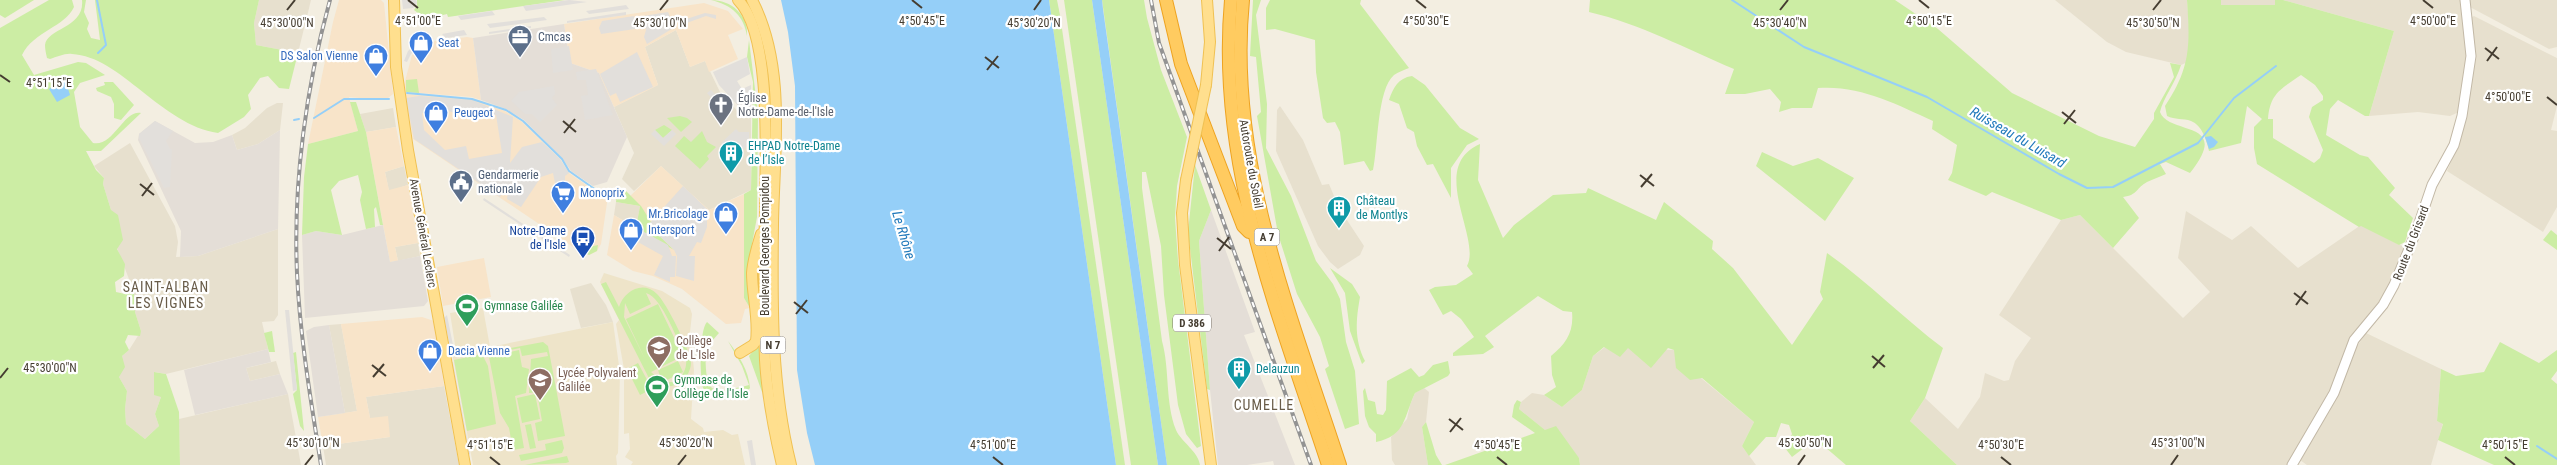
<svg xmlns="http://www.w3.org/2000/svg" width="2557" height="465" font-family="'Roboto Condensed',sans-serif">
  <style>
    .residential { fill: #e7e0ce }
    .commercial { fill: #f8e4c9 }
    .industrial { fill: #e4ded7 }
    .education { fill: #eee4c9 }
    .green { fill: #cceda4; fill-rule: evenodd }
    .parking { fill: #e2dfdb; fill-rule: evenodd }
    .water { fill: #95cff8 }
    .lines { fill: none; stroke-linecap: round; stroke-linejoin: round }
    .stream { stroke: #95cff8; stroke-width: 2 }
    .minor-casing { stroke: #c2b8a6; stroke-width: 11 }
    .major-casing { stroke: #f0c152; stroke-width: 12 }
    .highway-casing { stroke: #eea320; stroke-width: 14 }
    .minor { stroke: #fff; stroke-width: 9 }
    .major { stroke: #ffdf8e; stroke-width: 10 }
    .highway { stroke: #ffcb60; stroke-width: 12 }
    .rail-casing { stroke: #939393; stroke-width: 4 }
    .rail { stroke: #fff; stroke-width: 2; stroke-dasharray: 5.5; stroke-linecap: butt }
    .major-bridge-casing { stroke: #f0c152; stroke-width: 12; stroke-linecap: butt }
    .major-bridge { stroke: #ffdf8e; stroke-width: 10 }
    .ticks { fill: none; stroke: #453d31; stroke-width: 2 }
    .labels { text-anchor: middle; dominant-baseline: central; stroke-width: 4.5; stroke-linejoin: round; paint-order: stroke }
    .shield { fill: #fff; stroke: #7d776f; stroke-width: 1 }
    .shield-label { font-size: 11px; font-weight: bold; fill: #453d31 }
    .service-label { font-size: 12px; fill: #4e5e75; stroke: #fff; text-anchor: start }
    .shop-label { font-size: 12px; fill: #366cbe; stroke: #fff; text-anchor: start }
    .worship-label { font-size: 12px; fill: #5b616d; stroke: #fff; text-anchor: start }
    .culture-label { font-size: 12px; fill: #0d838f; stroke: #fff; text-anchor: start }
    .street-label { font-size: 12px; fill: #453d31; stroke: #fff }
    .transit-label { font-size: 12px; fill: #164399; stroke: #fff; text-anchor: end }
    .leisure-label { font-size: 12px; fill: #27864d; stroke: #fff; text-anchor: start }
    .education-label { font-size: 12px; fill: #785e54; stroke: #fff; text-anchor: start }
    .water-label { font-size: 14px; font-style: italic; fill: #2079bb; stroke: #fff }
    .neighbourhood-label { font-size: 14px; letter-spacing: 1px; fill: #685b48; stroke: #fff }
    .ticks-label { font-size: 12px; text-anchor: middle; fill: #453d31; stroke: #fff; stroke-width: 4.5; stroke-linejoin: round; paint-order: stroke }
  </style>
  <rect width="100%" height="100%" fill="#f3eee1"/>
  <g class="residential">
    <polygon points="259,0 311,0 298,53 256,45 254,23"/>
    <polygon points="2055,0 2187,0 2190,39 2188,62 2181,65 2126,52 2107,42"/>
    <rect x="2221" y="0" width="54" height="5"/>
    <polygon points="2283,0 2460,0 2467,59 2459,112 2450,116 2418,112 2369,116 2394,31"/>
    <polygon points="2469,0 2557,0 2557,47 2549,49 2468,6"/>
    <polygon points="2474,16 2557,58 2557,106 2551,130 2557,131 2557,207 2543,232 2447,171 2461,139 2467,112 2475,54 2470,18"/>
    <polygon points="676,30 690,67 705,61 720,92 744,118 751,112 751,190 709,210 661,166 634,191 622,179 634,153 614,107 658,85 645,47"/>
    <polygon points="277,103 283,103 280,130 258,144 237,150 232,135 245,128 267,108"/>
    <polygon points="1280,106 1303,140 1322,185 1329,184 1339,208 1364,246 1360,255 1338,269 1330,262 1318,246 1276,151 1277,110"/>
    <polygon points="393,108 396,127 366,132 360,114"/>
    <polygon points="130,143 175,226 178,242 176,257 198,256 278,229 278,315 274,321 262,322 268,349 166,374 155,372 161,397 155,414 159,426 145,439 126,424 125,409 127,391 119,377 122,356 129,350 141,331 135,312 134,292 117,248 111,210 103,184 104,178 94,166"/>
    <polygon points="404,166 408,185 389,191 385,172"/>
    <polygon points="616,202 640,206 636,228 614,215"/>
    <polygon points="2186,211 2232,240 2251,226 2298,268 2361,225 2404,247 2389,288 2346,346 2335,381 2324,405 2288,465 1957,465 1910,421 1925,398 1958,429 1980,397 1985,373 2004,381 2009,380 2015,361 2031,338 1999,315 2061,220 2080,215 2183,318 2210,292 2178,258"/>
    <polygon points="418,243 420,256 398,261 395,247"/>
    <polygon points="591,283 606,305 613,322 581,328 570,289"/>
    <polygon points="341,324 357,411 345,413 329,325"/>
    <polygon points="2366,333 2441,369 2437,421 2443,423 2431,465 2307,465 2300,460 2339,393 2356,348"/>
    <polygon points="1605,347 1674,350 1701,378 1754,422 1742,446 1756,465 1580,465 1579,458 1519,409 1521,402 1532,393 1544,395 1562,407 1582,390 1593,356"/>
    <polygon points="276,361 280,374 250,381 246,368"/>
    <polygon points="444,386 459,465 326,465 323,446 390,437 370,418 366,397"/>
    <polygon points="1424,388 1429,392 1426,422 1422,427 1428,465 1395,465 1392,460 1391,437 1407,419 1410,405 1415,393"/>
    <polygon points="288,394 301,465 180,465 179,419"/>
  </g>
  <g class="commercial">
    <polygon points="339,0 381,0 384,3 393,94 388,98 370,99 349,97 358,131 308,144 333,22"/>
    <polygon points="704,3 728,11 743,29 728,35 738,59 709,72 705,61 690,67 676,30 645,47 658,85 614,107 599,73 570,63 564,24"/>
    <polygon points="467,37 473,38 481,100 472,97 406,92 404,85 412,55 435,41"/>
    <polygon points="405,94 472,99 505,111 521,121 560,159 569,173 596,192 608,196 601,244 597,251 589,255 579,251 413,139"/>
    <polygon points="396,127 404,166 385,172 389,190 408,185 418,243 395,247 398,261 390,262 366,132"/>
    <polygon points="661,166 709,210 744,194 744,298 750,308 745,309 741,323 726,324 682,289 653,276 633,271 607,255 614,215 636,228 640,206 623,203"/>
    <polygon points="484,258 491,297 443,306 437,267"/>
    <polygon points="422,317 434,321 444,386 366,397 370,418 388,416 390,437 323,446 318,417 357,411 341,324"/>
  </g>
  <g class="industrial">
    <polygon points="564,24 570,63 599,73 627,137 607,182 593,186 571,171 562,158 524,120 506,109 481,100 473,38"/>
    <polygon points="155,121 195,143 213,142 232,135 237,150 258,144 280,130 278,229 198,256 180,257 181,231 138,140 139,134"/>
    <polygon points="1211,210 1255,332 1244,335 1295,465 1274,465 1273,461 1247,465 1218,465 1210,390 1199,241"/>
    <polygon points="383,225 390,262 420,256 428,301 424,306 305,318 302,235 316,231 342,235"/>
    <polygon points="329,325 345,413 318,417 306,331 314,327"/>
    <polygon points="268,349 271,362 246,368 250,381 280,374 288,394 195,415 184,370"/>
  </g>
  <g class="education">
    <polygon points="604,273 662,291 690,308 692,314 690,332 694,370 691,419 703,428 704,432 723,430 732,435 738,434 745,465 631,465 633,462 625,457 630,449 629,433 624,434 624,369 616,324 619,320 600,282"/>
    <polygon points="483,308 490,347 613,322 620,373 618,453 616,456 617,465 473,465 452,352 456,351 450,313"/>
  </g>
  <g class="green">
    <polygon points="0,0 34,0 5,18 0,15"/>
    <path d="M49,0H72L74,7C65,27 34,31 22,55L34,75L78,62L86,63L105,75L80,83L74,92L80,127L93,143C114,147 123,110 141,113L101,151H86L96,170L104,178L103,184L111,210L118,215L123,240L117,249L125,264L124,276L115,282L116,292L125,294L130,289L134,292L135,312L141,331L140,336L128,335L125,342L129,350L122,356L125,367L119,377L127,391L125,409L126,424L145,439L159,426L155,414L161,397L154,395V372L166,374L179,412L180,465H0V28Z"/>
    <path d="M82,0H86L84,12L89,23L87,29L91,38L100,40L95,0H259L254,23L256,45L298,53L289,89L279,88L268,76L260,78L248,95L251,109L244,117L218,133C162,125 120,56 72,54C65,53 57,57 50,59L47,58C46,54 45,49 45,45C47,28 85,28 82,0Z"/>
    <polygon points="417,0 565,0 448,17 447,14 443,15 443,17 427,20 414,10 417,6"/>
    <path d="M711,0C731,0 749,15 747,36C744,16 732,5 711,0Z"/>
    <polygon points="1049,0 1057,0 1060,15 1125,465 1116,465"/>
    <polygon points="1064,0 1092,0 1158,465 1131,465"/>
    <path d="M1102,0H1144L1147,18L1161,70L1187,137L1177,186L1175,218L1178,260L1201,446L1197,448L1186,434L1178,405L1164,295L1161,246L1146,172H1142V188L1162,341C1170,370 1165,402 1176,430C1182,443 1198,451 1200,465H1167Z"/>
    <polygon points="1253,0 1261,0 1256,15 1267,104 1266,148 1291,196 1316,261 1333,284 1340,299 1346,342 1355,371 1359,424 1345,429 1325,369 1329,366 1320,337 1297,294 1278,234 1257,116 1261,112 1256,57 1250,56"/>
    <path d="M1270,0H1361L1360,4L1409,68C1404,70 1398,72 1394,75C1377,89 1378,148 1373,170L1370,171L1364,161L1344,165L1340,132L1335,122L1327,123L1323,118L1316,72L1315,40L1275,29L1266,30V8Z"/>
    <path d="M1590,0H1895L1938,29L2012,93L2099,136L2135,147L2154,119V113L2174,77L2170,63L2181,65C2176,82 2163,98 2160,112C2169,136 2233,119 2190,173L2166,162L2160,164L2166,174C2160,177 2153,179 2147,182C2136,188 2138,195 2123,197L2139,218L2113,248L2080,215L2061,220L1992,192L1986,196L1948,180L1952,173L1957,145L1932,129L1933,121C1896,104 1860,85 1818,88L1812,108H1792L1779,112L1781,102L1770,89L1745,94H1725L1734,69C1686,49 1641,24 1589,12Z"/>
    <path d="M2187,0H2221V5H2275V0H2283L2394,31L2369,116H2365L2338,100L2330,109L2326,135L2360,155L2368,157L2395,188L2389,195L2413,218L2405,242L2399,245L2361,226L2359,227L2257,164L2254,148V127L2262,119L2247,106L2241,143L2209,151C2207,141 2202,125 2191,121C2183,118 2175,120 2167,116L2165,106C2191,67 2190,45 2187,0ZM2301,75L2315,85L2323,96V100L2312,107L2309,117L2323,150L2320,158L2314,163L2273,138V119H2268C2270,93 2281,89 2301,75Z"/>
    <polygon points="749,40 758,114 757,217 747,271 750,308 744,298 744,194 751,190 753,82 747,57"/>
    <path d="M1412,76L1425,85L1460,128L1479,139L1467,145L1451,168V198L1433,164L1427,165L1417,146L1414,132L1407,128L1399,104L1389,100C1393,88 1398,78 1412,76Z"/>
    <polygon points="417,79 419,93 406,92 406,80"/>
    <polygon points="104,82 113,82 134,105 121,120 114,118 114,104 111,97 97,91 96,88 105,85"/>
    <polygon points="350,102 356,102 366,132 383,225 380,225 376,207 374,209 375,227 366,229 360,200 362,192 358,175 339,181 331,190 342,235 316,231 302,235 304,177 308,144 358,131"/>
    <polygon points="680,116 687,118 692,122 681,132 667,118"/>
    <polygon points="664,125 672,130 663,138 655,130"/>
    <polygon points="702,131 707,142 716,147 707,156 709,159 700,169 675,146 684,136 691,142"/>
    <path d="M1480,144L1478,180L1503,238L1514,225L1553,195L1586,193L1588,188L1656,220L1664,202L1713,241L1712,249L1733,268L1792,345L1823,299L1820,292L1827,253C1868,282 1903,318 1943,348L1925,398L1910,421L1957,465H1846L1825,447L1813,441L1792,457L1785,448L1792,434L1789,425L1781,423L1776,437H1766L1749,456L1742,446L1754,422L1702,378L1690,380L1676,368L1674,350L1668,348L1651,368L1628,348L1620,357L1604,347L1593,356L1582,390L1562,407L1544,395L1556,387L1552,375L1551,356C1566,344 1574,332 1572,312L1563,311L1538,296L1485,336L1494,347L1483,354L1453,356V353L1474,337L1461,319L1451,311L1443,315L1429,290L1435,287L1456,285L1473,274L1467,266C1482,238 1427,167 1480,144Z"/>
    <polygon points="1762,152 1793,166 1818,158 1854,178 1825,221 1756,166"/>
    <polygon points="1195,165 1211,210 1199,241 1210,390 1207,389 1188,232"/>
    <polygon points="626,191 641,206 651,222 648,225 674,250 636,228 640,206 616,202 617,194"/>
    <polygon points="2551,230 2557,235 2557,250 2543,240"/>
    <polygon points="598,245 597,251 589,255 577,249 587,247 587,249 589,247"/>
    <path d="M1330,268L1352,284L1360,297C1356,320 1354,339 1365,361L1362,364L1350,331L1345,293Z"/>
    <path d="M606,282L619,307C624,291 643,280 657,294C666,302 691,352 691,363C691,368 688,374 686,378C678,388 665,385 655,390L601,284ZM646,293C662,297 678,342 686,358C688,372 678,385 663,382L683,372L678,361L658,370L662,382L651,372L683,356L658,304L626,319L645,359L624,317L625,303L630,314L651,304Z"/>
    <path d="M707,322L719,333L705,349C707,392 705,396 749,385L742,366L728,341C738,354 749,371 750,388C745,395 737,394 729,396C722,397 714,401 707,396C698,389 699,329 707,322Z"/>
    <polygon points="760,325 762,392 749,356 754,350"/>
    <polygon points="272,331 275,352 269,352 264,333"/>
    <polygon points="543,342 548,346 565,436 538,441 535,423 542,421 537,392 529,393 531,359 548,356 547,352 522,356 520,348 490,354 495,351"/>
    <polygon points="2500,342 2539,363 2557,350 2557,371 2551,379 2557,384 2557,465 2494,465 2438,440 2443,424 2437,421 2441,369 2456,376 2484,372"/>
    <polygon points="519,350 522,367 529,369 526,393 515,396 524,448 513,450 509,428 500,413 489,357"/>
    <polygon points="296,352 304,431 300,426 293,394 297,390 293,353"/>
    <polygon points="482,354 488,366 496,424 467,431 454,360"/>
    <path d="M1448,361L1450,373L1448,376L1415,393C1404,416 1406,436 1376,442V434L1369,427L1365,416L1363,391L1365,388L1368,400L1375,402L1377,414L1383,415L1386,410L1387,381L1411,368L1419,377L1424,375L1433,365Z"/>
    <polygon points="638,363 652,389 640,395 627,369"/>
    <polygon points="535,394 540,419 522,423 517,398"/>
    <polygon points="1517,400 1521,402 1519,409 1545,430 1556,426 1579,458 1580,465 1445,465 1535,433 1512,417 1514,405"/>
    <polygon points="1426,422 1436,455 1442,465 1428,465 1422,427"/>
    <polygon points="531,424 536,448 530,449 525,425"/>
    <polygon points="562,440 564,448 562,453 521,461 519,455 546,450 545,444"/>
    <polygon points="567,456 569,462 566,463 525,465"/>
  </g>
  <g class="parking">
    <polygon points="402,0 416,0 417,3 413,8 403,9"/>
    <polygon points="569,0 587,2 526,11 523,6"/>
    <polygon points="626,5 629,9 589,14 586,11"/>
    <polygon points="492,11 495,15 461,20 458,16"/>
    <polygon points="626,12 626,15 567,23 567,21"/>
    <polygon points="668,12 675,27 647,44 644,37 646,30 643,16"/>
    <polygon points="705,13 716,15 716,19 706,16 681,25 680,21"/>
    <polygon points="634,16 635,29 601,34 599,28 602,21"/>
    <polygon points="544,17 547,20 490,28 487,24"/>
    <polygon points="531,26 531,28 489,34 489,32"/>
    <polygon points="464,30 467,35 446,38 442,34"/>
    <polygon points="419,41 421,44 411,54 407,62 404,61 408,51"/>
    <polygon points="569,46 573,70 553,73 551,49"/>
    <polygon points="637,52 653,87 620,102 616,93 610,96 600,74"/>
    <polygon points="747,57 750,74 737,81 742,89 751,85 751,107 744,112 719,85 713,72"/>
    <polygon points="596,69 613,115 585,120 581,96 588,95 586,80 577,80 576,72"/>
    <polygon points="554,86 555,94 552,98 557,105 540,122 532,114 525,114 511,101 519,92"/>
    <polygon points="711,90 723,103 719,107 707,93"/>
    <path d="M419,96L472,100L513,117L510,163L522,147L542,142L560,159L569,173L565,176V187L556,188L553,173L541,177L521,207L507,199L508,192H503L500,197L414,139L406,98ZM444,110L456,113L472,111L474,118L496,115L502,153L469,159L466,146L445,150L424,130L422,113Z"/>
    <polygon points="155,121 173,131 166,141 170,149 172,149 170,187 164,188 139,138 139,134"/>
    <polygon points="736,129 739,132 749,132 749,144 744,149 725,147 721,143"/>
    <polygon points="655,130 663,138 672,130 676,134 664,146 651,134"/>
    <polygon points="683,186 707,209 707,227 701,243 697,242 689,256 695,256 694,281 676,276 677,256 674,250 648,225"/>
    <polygon points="484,198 570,255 569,257 483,200"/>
    <polygon points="622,220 668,245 672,256 676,256 675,277 670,277 670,282 654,275 663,256 620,232"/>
    <polygon points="285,310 289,310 297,390 293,391"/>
    <polygon points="447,315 454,350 451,351 444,318"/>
    <polygon points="451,362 453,362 470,454 468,455"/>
    <polygon points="752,440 753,447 756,465 751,465 747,441"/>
  </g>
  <g class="water">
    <polygon points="781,0 1049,0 1116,465 815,465 807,433 797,370 795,86 788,32"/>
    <polygon points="1092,0 1102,0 1103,9 1167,465 1158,465"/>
    <polygon points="65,79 70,95 57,102 49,89"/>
    <polygon points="2211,136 2218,142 2214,147 2209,149 2205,137"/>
  </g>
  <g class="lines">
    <g class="stream">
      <polyline points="97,0 106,45 98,53"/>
      <polyline points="1732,0 1804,47 1927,97 2059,174 2087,188 2113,187 2198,143 2234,98 2276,66"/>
      <polyline points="407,93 472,99 506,110 523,121 562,159 569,171 596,190"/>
      <polyline points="314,118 344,99 389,99"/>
      <polyline points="294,120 299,119"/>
      <polyline points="2537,446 2557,459"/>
    </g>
    <defs>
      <polyline id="minor" points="2292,465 2334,393 2354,340 2383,305 2394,285 2416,232 2432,185 2454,145 2462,116 2471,56 2465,0"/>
      <g id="major">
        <polyline points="394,0 396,67 408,150 465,465"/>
        <path d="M738,0C773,35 765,162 765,212C764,261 763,311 765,360C767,395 774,431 782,465"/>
        <path d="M752,0C787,67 774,151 773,224C772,305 771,385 791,465"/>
        <polyline points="1206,85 1210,42 1207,0"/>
        <polyline points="1186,180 1182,213 1185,265 1211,465"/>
        <path d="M740,353L753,345L756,341C759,318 752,295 752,273C753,259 757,247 761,234"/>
      </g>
      <g id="highway">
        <polyline points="1166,0 1181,64 1243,226 1249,232"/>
        <path d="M1231,0C1216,164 1278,312 1328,465"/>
        <path d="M1243,0C1227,162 1291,314 1340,465"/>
      </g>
    </defs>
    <use href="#minor" class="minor-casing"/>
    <use href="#major" class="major-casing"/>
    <use href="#highway" class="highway-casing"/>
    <use href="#minor" class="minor"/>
    <use href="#major" class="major"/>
    <use href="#highway" class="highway"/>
    <defs>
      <g id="rail">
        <polyline points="1151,0 1159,43 1311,465"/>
        <path d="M321,465C311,401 300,338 297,273C293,183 306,87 330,0"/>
      </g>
    </defs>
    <use href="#rail" class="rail-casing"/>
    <use href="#rail" class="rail"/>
    <defs>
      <polyline id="major-bridge" points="1186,180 1206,85"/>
    </defs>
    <use href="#major-bridge" class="major-bridge-casing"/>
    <use href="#major-bridge" class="major-bridge"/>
  </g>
  <path class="ticks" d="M408,0L418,8M912,0L922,8M1416,0L1426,8M1919,0L1929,8M2423,0L2433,8M287,10L295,0M660,10L668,0M1034,10L1041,0M1780,10L1788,0M2153,10L2161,0M2485,48L2499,59M985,57L999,68M2487,61L2497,47M987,70L998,56M0,75L10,82M2547,97L2557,105M2062,112L2076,123M563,121L576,132M2064,124L2075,110M564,133L575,119M1640,175L1654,186M140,184L154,195M1641,187L1652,174M142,196L152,183M1217,238L1231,249M1219,251L1229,237M2294,293L2308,304M794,302L808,313M2296,305L2306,291M796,314L807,300M1872,356L1885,367M372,365L386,376M1873,368L1884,355M373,377L384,364M0,378L8,368M1449,419L1463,430M1450,432L1461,418M490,457L500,465M993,457L1003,465M1497,457L1507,465M2001,457L2011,465M2505,457L2515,465M305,465L313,455M678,465L686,455M1798,465L1805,455M2171,465L2178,455"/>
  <defs>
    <symbol id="office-pin" viewBox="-11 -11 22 30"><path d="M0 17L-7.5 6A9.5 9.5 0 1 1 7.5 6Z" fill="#5c6f8a" stroke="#fff"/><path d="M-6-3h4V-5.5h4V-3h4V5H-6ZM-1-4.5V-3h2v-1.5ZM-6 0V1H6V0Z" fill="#fff"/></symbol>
    <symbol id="shop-pin" viewBox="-11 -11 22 30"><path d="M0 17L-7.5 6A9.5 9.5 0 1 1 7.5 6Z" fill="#3f7fe0" stroke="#fff"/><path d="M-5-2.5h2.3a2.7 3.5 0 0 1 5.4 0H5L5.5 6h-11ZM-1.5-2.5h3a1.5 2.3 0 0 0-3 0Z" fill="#fff"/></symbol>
    <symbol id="church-pin" viewBox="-11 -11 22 30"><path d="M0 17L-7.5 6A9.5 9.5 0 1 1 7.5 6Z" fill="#6b7280" stroke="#fff"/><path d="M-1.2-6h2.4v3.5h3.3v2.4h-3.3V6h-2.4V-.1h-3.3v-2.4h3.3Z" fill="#fff"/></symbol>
    <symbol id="building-pin" viewBox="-11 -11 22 30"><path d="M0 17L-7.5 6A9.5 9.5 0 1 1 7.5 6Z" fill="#0f9aa8" stroke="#fff"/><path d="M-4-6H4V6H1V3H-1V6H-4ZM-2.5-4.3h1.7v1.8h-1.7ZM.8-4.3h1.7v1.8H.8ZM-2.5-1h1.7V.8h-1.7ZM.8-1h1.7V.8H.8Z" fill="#fff"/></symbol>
    <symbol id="civic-pin" viewBox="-11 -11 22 30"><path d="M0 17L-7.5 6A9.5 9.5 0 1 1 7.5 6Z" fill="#5c6f8a" stroke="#fff"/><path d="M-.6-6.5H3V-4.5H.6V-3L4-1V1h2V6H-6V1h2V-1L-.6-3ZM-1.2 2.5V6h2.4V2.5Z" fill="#fff"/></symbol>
    <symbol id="supermarket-pin" viewBox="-11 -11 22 30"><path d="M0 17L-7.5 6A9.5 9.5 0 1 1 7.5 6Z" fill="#3f7fe0" stroke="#fff"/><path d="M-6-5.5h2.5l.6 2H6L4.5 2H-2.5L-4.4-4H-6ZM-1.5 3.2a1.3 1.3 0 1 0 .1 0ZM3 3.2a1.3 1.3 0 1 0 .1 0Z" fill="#fff"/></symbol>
    <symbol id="bus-pin" viewBox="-11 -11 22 30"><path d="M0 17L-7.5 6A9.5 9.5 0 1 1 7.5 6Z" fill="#1a4fb4" stroke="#fff"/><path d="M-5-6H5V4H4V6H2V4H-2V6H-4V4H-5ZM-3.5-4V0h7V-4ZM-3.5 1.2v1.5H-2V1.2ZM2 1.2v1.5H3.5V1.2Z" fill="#fff"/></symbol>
    <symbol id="stadium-pin" viewBox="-11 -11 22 30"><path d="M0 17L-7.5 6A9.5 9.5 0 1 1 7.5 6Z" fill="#2e9e5b" stroke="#fff"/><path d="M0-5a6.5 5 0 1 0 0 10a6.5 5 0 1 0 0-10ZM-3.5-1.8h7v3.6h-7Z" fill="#fff"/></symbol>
    <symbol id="school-pin" viewBox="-11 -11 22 30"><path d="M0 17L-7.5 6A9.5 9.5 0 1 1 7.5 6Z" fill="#8d6e63" stroke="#fff"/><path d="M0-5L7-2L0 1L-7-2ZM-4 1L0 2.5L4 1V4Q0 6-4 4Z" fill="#fff"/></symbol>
  </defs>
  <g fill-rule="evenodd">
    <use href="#office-pin" x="506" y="23" width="28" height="38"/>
    <use href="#shop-pin" x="407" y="29" width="28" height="38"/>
    <use href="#shop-pin" x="362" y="42" width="28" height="38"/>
    <use href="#church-pin" x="707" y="91" width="28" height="38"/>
    <use href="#shop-pin" x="422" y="99" width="28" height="38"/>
    <use href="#building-pin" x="717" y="139" width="28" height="38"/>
    <use href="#civic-pin" x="447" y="168" width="28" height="38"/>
    <use href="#supermarket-pin" x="549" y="179" width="28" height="38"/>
    <use href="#building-pin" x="1325" y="194" width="28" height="38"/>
    <use href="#shop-pin" x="712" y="200" width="28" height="38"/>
    <use href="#shop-pin" x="617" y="216" width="28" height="38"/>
    <use href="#bus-pin" x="569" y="224" width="28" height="38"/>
    <use href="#stadium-pin" x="453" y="292" width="28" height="38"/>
    <use href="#school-pin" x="645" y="334" width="28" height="38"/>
    <use href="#shop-pin" x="416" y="337" width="28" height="38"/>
    <use href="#building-pin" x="1225" y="355" width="28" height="38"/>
    <use href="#school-pin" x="526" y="366" width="28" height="38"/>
    <use href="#stadium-pin" x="643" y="373" width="28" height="38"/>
  </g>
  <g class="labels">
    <g class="shield">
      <rect x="1254.5" y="228.5" width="25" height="17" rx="4"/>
      <rect x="1173" y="314.5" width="38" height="17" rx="4"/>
      <rect x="760.5" y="336.5" width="25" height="17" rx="4"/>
    </g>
    <g class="shield-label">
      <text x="1267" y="237">A 7</text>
      <text x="1192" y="323">D 386</text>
      <text x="773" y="345">N 7</text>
    </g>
    <g class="service-label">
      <text x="538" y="37">Cmcas</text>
      <text x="478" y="175">Gendarmerie<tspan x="478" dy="14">nationale</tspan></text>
    </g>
    <g class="shop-label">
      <text x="438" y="43">Seat</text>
      <text x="358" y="56" text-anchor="end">DS Salon Vienne</text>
      <text x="454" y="113">Peugeot</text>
      <text x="580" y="193">Monoprix</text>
      <text x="708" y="214" text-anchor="end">Mr.Bricolage</text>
      <text x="648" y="230">Intersport</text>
      <text x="448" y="351">Dacia Vienne</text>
    </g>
    <g class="worship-label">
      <text x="738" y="98">Église<tspan x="738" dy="14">Notre-Dame-de-l'Isle</tspan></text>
    </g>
    <g class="culture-label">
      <text x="748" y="146">EHPAD Notre-Dame<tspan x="748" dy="14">de l’Isle</tspan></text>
      <text x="1356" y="201">Château<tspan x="1356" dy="14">de Montlys</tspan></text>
      <text x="1256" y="369">Delauzun</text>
    </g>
    <g class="street-label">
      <text transform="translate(1251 164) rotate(80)">Autoroute du Soleil</text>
      <text transform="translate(423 233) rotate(80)">Avenue Général Leclerc</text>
      <text transform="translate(2411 243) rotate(-69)">Route du Grisard</text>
      <text transform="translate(765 246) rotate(-90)">Boulevard Georges Pompidou</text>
    </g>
    <g class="transit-label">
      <text x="566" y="231">Notre-Dame<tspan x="566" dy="14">de l'Isle</tspan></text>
    </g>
    <g class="leisure-label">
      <text x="484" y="306">Gymnase Galilée</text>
      <text x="674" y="380">Gymnase de<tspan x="674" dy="14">Collège de l'Isle</tspan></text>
    </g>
    <g class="education-label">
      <text x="676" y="341">Collège<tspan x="676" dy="14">de L'Isle</tspan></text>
      <text x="558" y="373">Lycée Polyvalent<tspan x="558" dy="14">Galilée</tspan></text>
    </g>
    <g class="water-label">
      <text transform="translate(2018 137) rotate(30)">Ruisseau du Luisard</text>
      <text transform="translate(904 235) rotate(73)">Le Rhône</text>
    </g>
    <g class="neighbourhood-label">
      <text x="166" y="287">SAINT-ALBAN<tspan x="166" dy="16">LES VIGNES</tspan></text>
      <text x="1264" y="405">CUMELLE</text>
    </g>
  </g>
  <g class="ticks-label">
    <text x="418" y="25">4°51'00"E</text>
    <text x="922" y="25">4°50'45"E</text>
    <text x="1426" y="25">4°50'30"E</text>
    <text x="1929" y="25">4°50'15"E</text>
    <text x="2433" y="25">4°50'00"E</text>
    <text x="287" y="27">45°30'00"N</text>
    <text x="660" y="27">45°30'10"N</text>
    <text x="1034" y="27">45°30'20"N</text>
    <text x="1780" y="27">45°30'40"N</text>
    <text x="2153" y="27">45°30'50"N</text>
    <text x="49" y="87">4°51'15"E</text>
    <text x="2508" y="101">4°50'00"E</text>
    <text x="50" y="372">45°30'00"N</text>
    <text x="313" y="447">45°30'10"N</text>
    <text x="686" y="447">45°30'20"N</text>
    <text x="1805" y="447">45°30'50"N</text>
    <text x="2178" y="447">45°31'00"N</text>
    <text x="490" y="449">4°51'15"E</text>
    <text x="993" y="449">4°51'00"E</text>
    <text x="1497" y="449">4°50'45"E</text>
    <text x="2001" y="449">4°50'30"E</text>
    <text x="2505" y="449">4°50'15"E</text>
  </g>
</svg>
